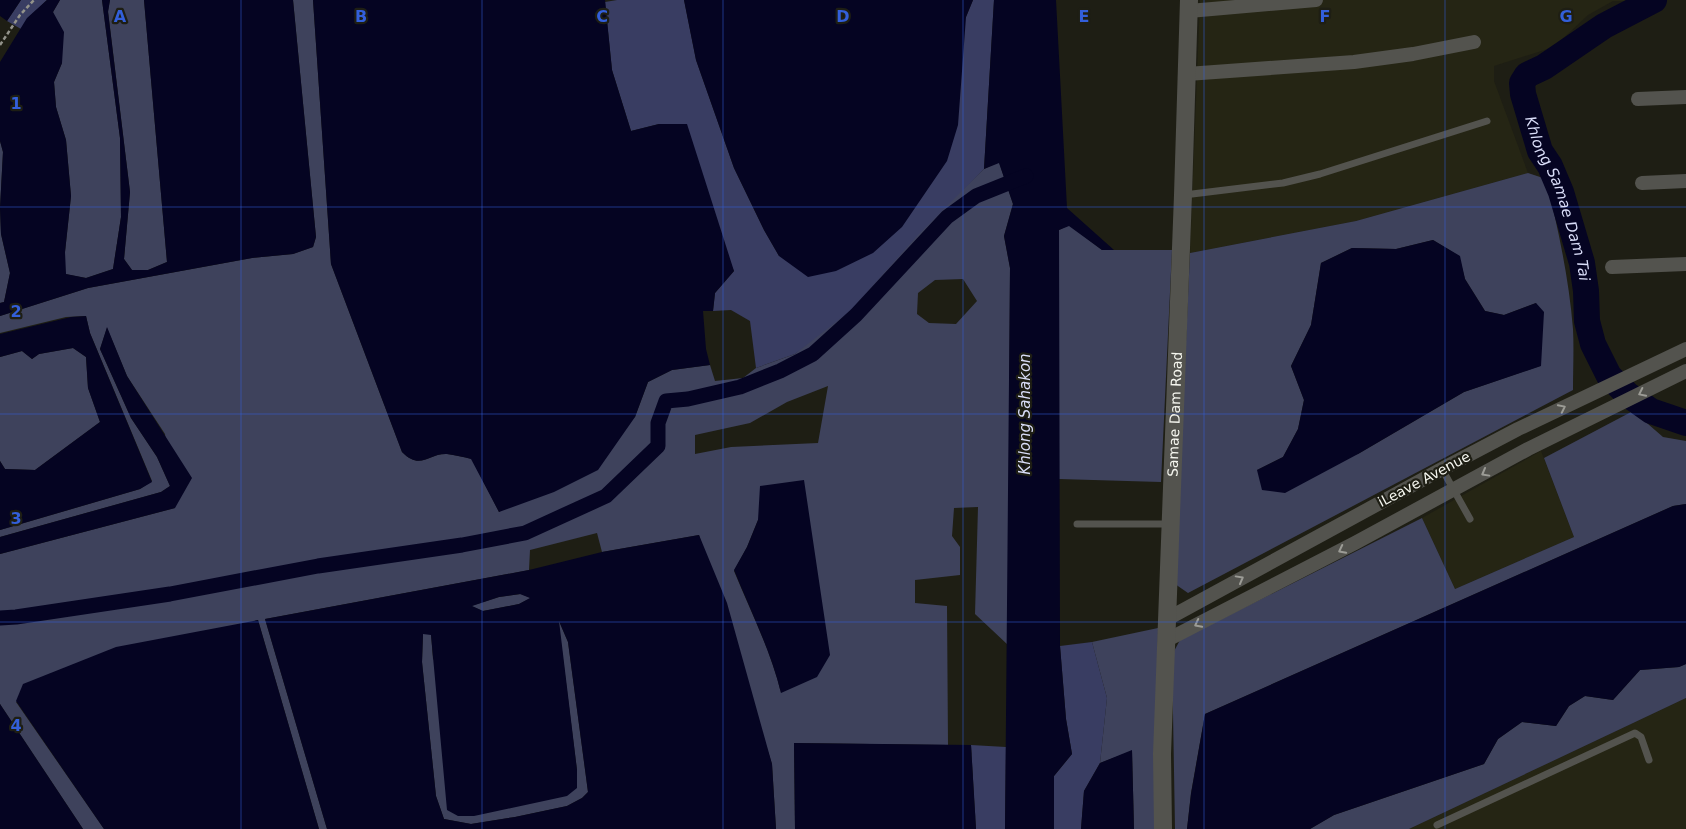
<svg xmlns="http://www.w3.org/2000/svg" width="1686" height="829" font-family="'DejaVu Sans',sans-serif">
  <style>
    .built { fill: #252514 }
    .green { fill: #3e425c; fill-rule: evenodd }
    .forest { fill: #393d62 }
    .water { fill: #050422; fill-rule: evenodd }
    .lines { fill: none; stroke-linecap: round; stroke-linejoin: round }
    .canal { stroke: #050422; stroke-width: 15 }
    .river { stroke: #050422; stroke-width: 26 }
    .path { stroke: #93938b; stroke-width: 2.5; stroke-dasharray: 4 2.5; stroke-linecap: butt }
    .service { stroke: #53534e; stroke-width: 7 }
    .minor { stroke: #53534e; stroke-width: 14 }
    .tertiary { stroke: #53534e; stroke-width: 18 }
    .oneway { stroke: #9c9c96 }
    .grid { fill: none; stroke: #335fda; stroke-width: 1; stroke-opacity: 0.55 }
    .labels { text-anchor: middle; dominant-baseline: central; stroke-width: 4.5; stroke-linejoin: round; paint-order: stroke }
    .street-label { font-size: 14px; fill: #f5f6ef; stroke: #1e1e14 }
    .water-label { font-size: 15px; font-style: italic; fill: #d9ddf8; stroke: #1e1e14 }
    .grid-label { font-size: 16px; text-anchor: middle; font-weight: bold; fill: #335fda; stroke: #1e1e14; stroke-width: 4.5; stroke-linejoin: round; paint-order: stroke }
  </style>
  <rect width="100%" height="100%" fill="#1e1e14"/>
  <g class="built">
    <polygon points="1200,0 1632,0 1629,1 1613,1 1588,15 1554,47 1494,66 1494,81 1528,173 1356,221 1190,253"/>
    <polygon points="1541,451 1574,537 1455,589 1422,518"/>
    <polygon points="1686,698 1686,829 1409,829"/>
  </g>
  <g class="green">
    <polygon points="60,0 102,0 120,138 121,217 113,269 86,278 65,274 65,252 71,196 66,140 56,107 54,82 62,63 53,12"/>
    <polygon points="110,0 144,0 167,262 148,270 132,270 124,259 130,192 108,11"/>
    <path d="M293,0H313L331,264L402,452C421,471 428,453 447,454C455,455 464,457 472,459L499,512L635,417L648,382L672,370L710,365L715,381L743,378L756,368L795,354L961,191L984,169L999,162L1013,204L1004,236L1010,268L1008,645L975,614L978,507L954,508L952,536L960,547V575L915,580V603L947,606L948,745L794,743L795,829H776L772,764L699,535L602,552L597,533L530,550L529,570L265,619L327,829H319L258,620L16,702L104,829H83L0,704V554L175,508L165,434L127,376L107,328L100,349L131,418L157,457L170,486L161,492L0,537V530L140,489L152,481L90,333L86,316L66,317L0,333V316L88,288L252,258L293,254L313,247L316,237ZM963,279L977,301L956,324L929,323L917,314L918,293L935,280ZM828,386L818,443L731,447L695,454V435L750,423L787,402ZM758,520L781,693C771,651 750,610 734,571L747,547Z"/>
    <polygon points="0,141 3,152 0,208 1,234 10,273 4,302 0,303"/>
    <path d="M1528,173L1546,179C1558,228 1569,279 1573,329C1574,349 1573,370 1573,390L1188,593L1175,584L1190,253L1356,221ZM1433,240L1459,256L1465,279L1485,311L1504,315L1536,303L1541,340L1540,366L1464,392L1358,454L1257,470L1283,457L1298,429L1304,400L1291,366L1311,325L1321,263L1352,248L1396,249Z"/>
    <polygon points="1069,225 1102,250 1172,250 1161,482 1059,479 1059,230"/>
    <polygon points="73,348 86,357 88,388 100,422 35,470 5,469 0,461 0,357 22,351 32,359 39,354"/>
    <polygon points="1633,411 1663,437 1686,441 1686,504 1673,506 1205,714 1191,793 1187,829 1175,829 1172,655 1180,640 1422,518 1455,589 1574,537 1544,458"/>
    <polygon points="521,594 531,598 519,604 483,611 471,606 499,597"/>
    <polygon points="558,619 568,642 588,792 582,798 567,806 515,817 471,824 444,819 436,796 422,662 423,634 431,634 433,659 577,788 577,770"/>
    <polygon points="1158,628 1156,829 1134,829 1132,751 1100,763 1107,698 1092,642"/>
    <polygon points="1686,664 1686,698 1409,829 1310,829 1334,815 1484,764 1498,739 1522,722 1556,726 1569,706 1585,696 1613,700 1640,670 1679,667"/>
  </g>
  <g class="forest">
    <polygon points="21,0 47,0 28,18 21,29 7,21"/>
    <polygon points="617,0 684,0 696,60 734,168 764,230 779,256 966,17 973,0 994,0 984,169 917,236 850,311 795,354 756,368 750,321 731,310 713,311 715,293 734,271 659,124 631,131 612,70 605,2"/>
    <polygon points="1092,642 1107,698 1100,763 1084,791 1081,829 1054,829 1054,776 1072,754 1066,719 1060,646"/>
    <polygon points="971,745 1006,747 1005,829 976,829"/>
  </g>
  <g class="water">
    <polygon points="0,0 21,0 7,21 0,16"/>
    <polygon points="47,0 60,0 53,12 64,32 62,63 54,82 56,107 66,140 71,196 65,252 66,274 86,278 113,269 121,217 120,138 102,0 110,0 108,12 130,192 124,259 132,270 148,270 167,262 144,0 293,0 316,237 313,247 293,254 252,258 88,288 0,316 0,303 4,302 10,273 1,234 0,208 3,152 0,141 0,62 27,18"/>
    <path d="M313,0H605L612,70L631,131L659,124H687L734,271L715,293L713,311H703L706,349L710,365L672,370L648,382L635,417L598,470L554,492L499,512L471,459C464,457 455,455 447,454C428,453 421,471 402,452L331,264Z"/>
    <polygon points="684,0 973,0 966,17 958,125 947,161 902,227 873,253 836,271 808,277 779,256 764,230 734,168 696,60"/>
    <polygon points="994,0 1056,0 1067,208 1114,250 1102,250 1069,226 1059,230 1060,646 1066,719 1072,754 1054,776 1054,829 1005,829 1010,268 1004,236 1013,204 999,163 984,169"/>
    <polygon points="1433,240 1460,256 1465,279 1485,311 1504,315 1536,303 1544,312 1541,366 1464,392 1358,454 1285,493 1262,490 1257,470 1283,457 1298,429 1304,400 1291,366 1311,325 1321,263 1352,248 1396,249"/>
    <polygon points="86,316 90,333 152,482 140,489 0,530 0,461 5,469 35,470 100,422 88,388 86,357 73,348 39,354 32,359 22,351 0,357 0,334 71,317"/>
    <polygon points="107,327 127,376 192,478 175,508 0,554 0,537 161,492 170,486 157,457 131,418 100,349"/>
    <path d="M804,480L830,655L817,677L781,693C771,651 750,610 734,570L747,547L758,520L760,486Z"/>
    <polygon points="1686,504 1686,664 1679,667 1640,670 1613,700 1585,696 1569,706 1556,726 1522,722 1498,739 1484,764 1334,815 1310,829 1187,829 1191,794 1205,714 1673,506"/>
    <path d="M699,535L727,603L772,764L776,829H327L265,619L529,570L602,552ZM520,594L530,598L519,604L483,611L472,606L499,597ZM559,621L568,642L588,792L582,798L567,806L515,817L471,824L444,819L436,796L422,662L423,634L431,635L447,810L458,816H474L567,796L577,788V770Z"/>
    <polygon points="258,620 319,829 104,829 16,701 23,684 116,647"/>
    <polygon points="0,704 83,829 0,829"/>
    <polygon points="794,743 971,745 976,829 795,829"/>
    <polygon points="1132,750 1134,829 1081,829 1084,791 1100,763"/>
  </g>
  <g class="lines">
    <polyline class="canal" points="0,618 16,617 170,594 318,566 462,545 525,533 606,496 658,446 658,423 666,401 688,399 740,387 780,371 813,354 856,315 947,217 976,196 1026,176"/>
    <path class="river" id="s1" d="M1654,0L1604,26L1544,67L1527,75L1522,83L1523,94L1540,151L1550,166L1561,192L1582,263L1586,291L1587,321L1593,344L1609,376L1627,394L1651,411L1686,423"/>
    <polyline class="path" points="0,45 20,15 34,0"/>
    <g class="service">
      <polyline points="1184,195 1283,183 1320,174 1487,121"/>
      <polyline points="1442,469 1470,519"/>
      <polyline points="1077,524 1171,524"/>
      <polyline points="1437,825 1635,733 1641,737 1649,760"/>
    </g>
    <g class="minor">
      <polyline points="1189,11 1316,0"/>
      <polyline points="1187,74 1354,62 1413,54 1474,42"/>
      <polyline points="1638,99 1686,97"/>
      <polyline points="1642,183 1686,181"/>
      <polyline points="1612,267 1686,264"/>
      <polyline points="1167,619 1442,469 1518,429 1686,349"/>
      <polyline points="1167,640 1355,543 1528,449 1686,371"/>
    </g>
    <path class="tertiary" id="s2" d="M1163,829L1162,754L1183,195L1189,0"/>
  </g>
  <defs><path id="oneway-chevron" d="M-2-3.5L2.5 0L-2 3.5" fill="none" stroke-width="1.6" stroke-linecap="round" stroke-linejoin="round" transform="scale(1.25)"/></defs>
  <g class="oneway">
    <use href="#oneway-chevron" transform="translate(1642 393) rotate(154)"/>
    <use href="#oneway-chevron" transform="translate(1562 408) rotate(-26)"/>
    <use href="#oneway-chevron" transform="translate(1485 473) rotate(151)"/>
    <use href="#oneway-chevron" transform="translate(1342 550) rotate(153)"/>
    <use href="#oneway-chevron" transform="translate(1240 579) rotate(-29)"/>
    <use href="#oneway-chevron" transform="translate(1198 624) rotate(153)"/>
  </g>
  <path class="grid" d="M241,0V829M482,0V829M723,0V829M963,0V829M1204,0V829M1445,0V829M0,207H1686M0,414H1686M0,622H1686"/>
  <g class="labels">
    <g class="street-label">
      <text stroke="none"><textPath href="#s2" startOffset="415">Samae Dam Road</textPath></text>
      <text transform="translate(1424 479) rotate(-28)">iLeave Avenue</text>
    </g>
    <g class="water-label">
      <text stroke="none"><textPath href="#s1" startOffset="279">Khlong Samae Dam Tai</textPath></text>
      <text transform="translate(1025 414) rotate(-90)">Khlong Sahakon</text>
    </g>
  </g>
  <g class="grid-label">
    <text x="120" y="22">A</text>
    <text x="361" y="22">B</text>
    <text x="602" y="22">C</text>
    <text x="843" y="22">D</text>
    <text x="1084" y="22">E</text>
    <text x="1325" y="22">F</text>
    <text x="1566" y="22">G</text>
    <text x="16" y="109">1</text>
    <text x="16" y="317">2</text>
    <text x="16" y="524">3</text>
    <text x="16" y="731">4</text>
  </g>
</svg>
